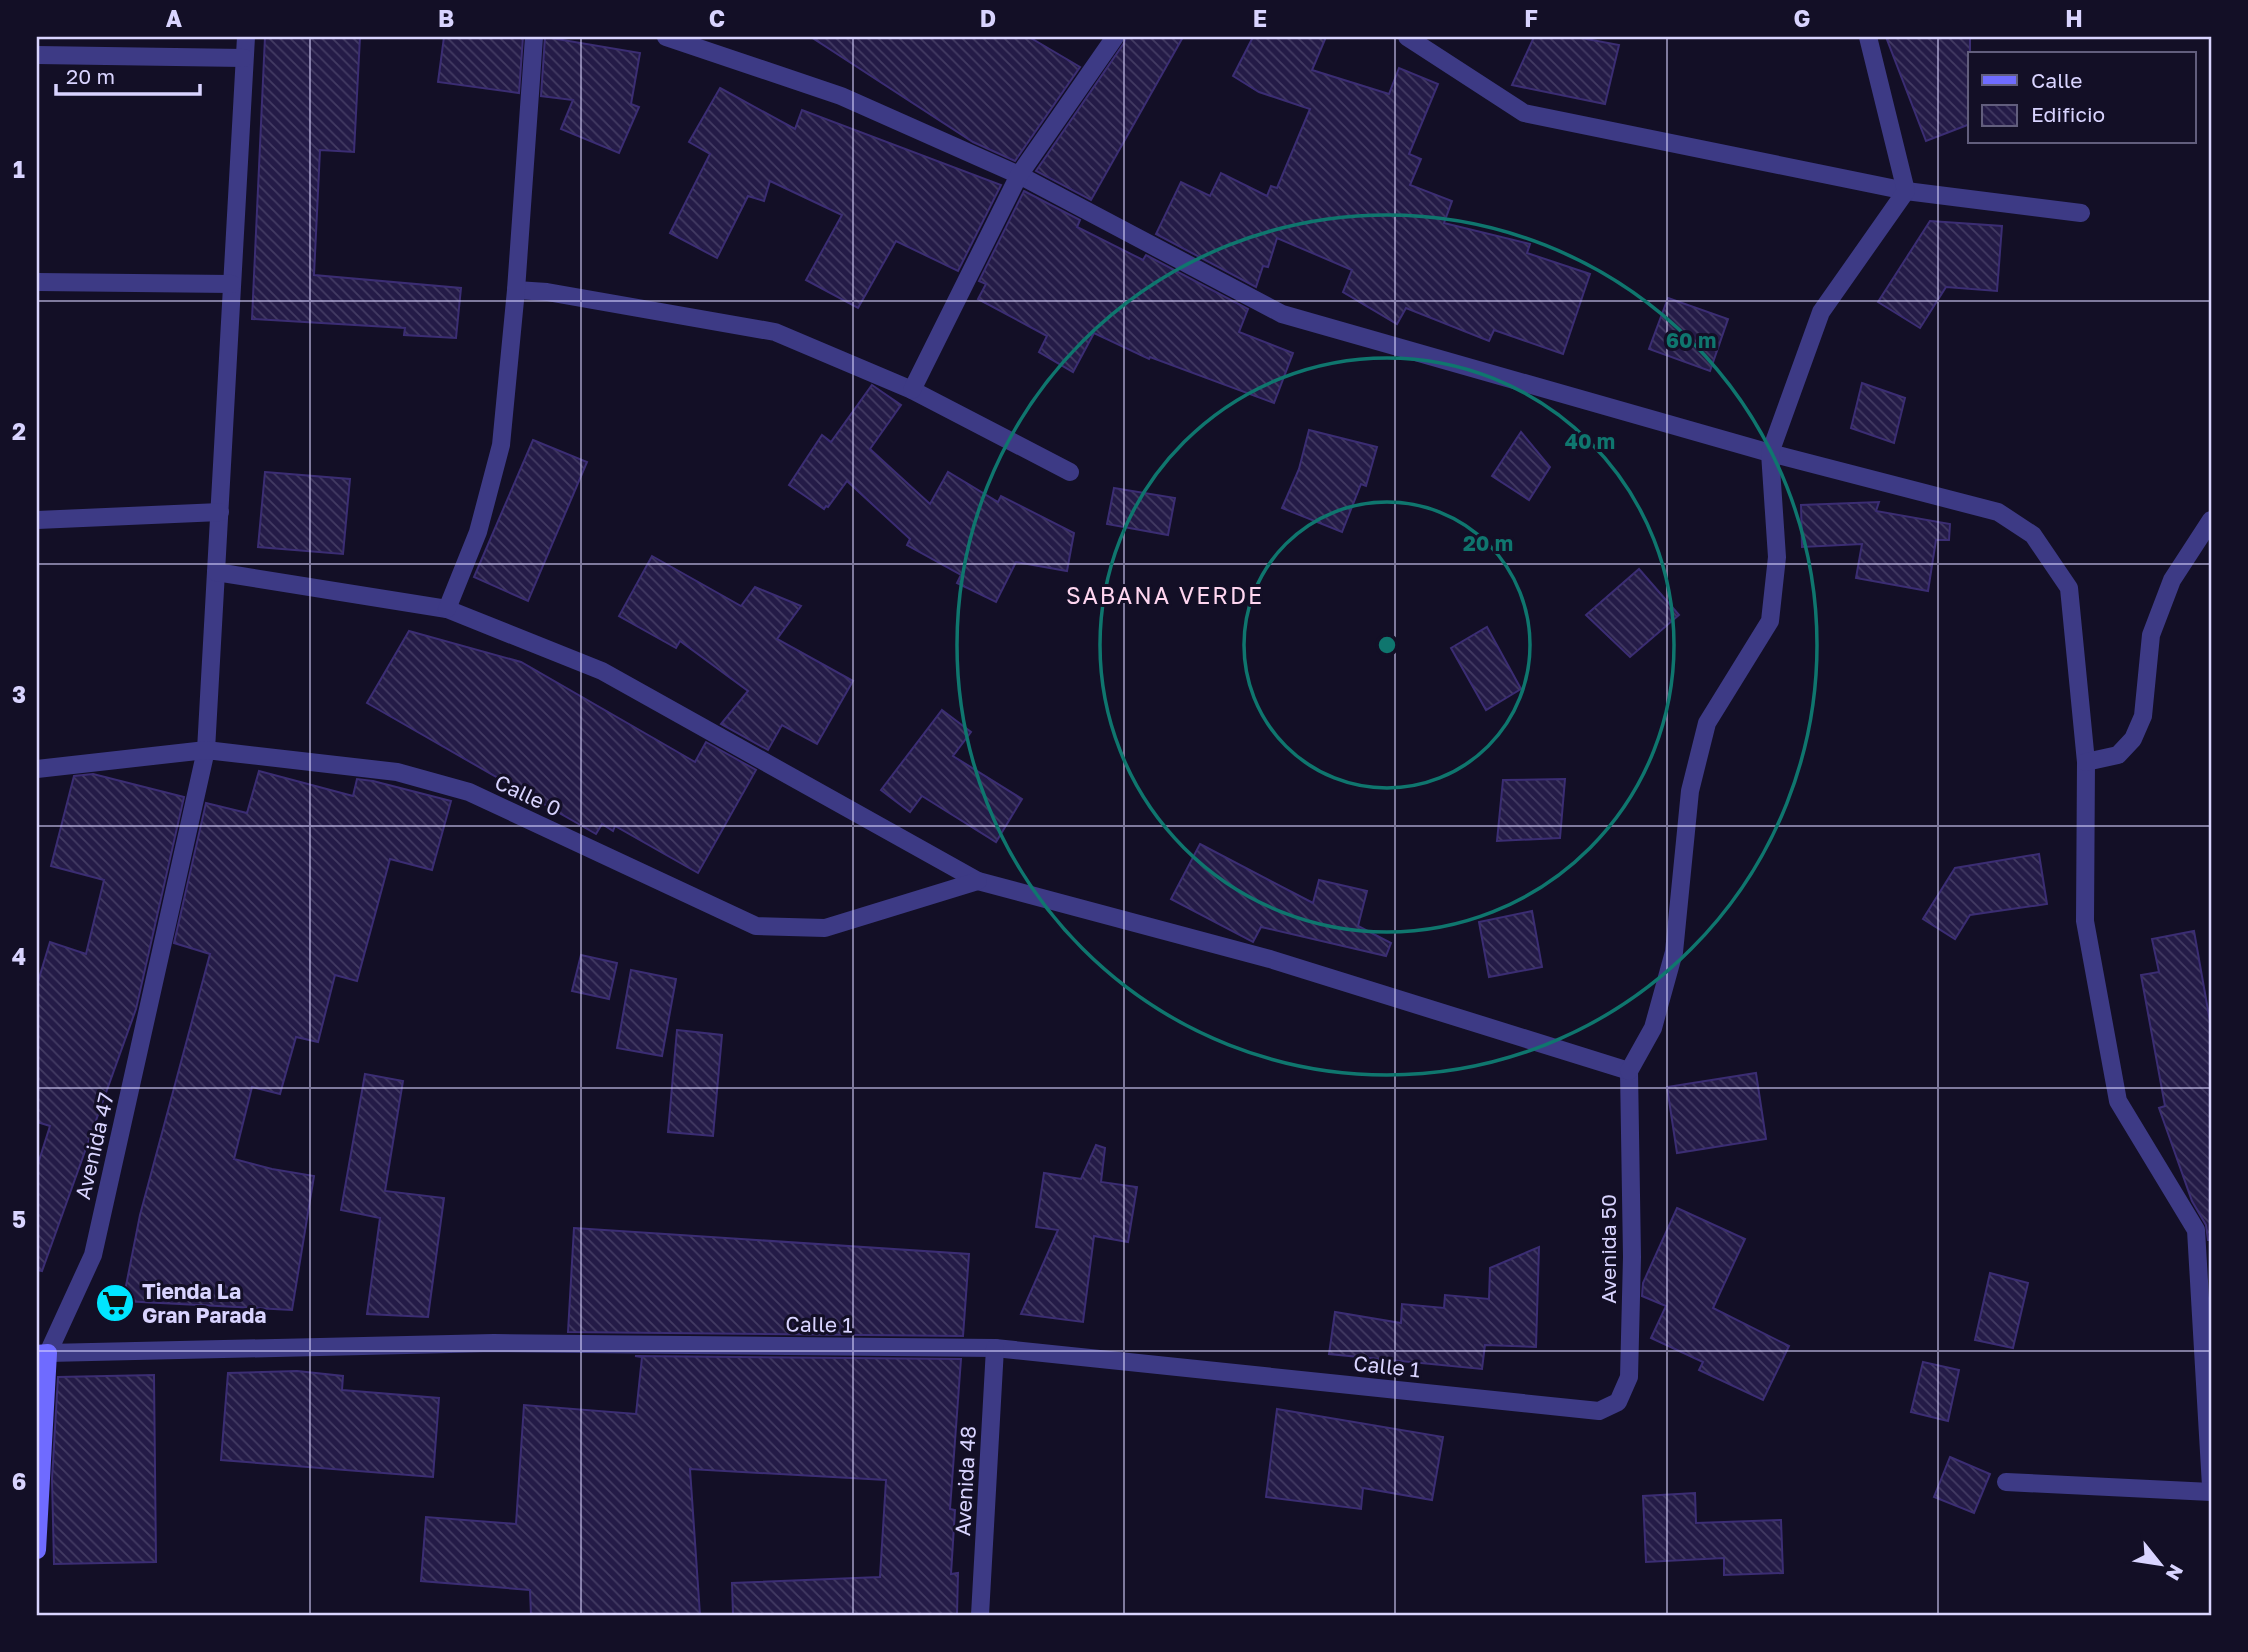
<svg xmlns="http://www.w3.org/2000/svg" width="2248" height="1652" font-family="'Golos Text',sans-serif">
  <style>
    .building { fill: url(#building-back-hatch); stroke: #3b2d73; stroke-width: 2 }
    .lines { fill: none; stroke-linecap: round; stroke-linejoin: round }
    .street { stroke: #3d3a85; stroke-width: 18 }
    .secondary { stroke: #6f6bff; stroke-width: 18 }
    .grid { fill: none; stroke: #d9d4ff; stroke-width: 2; stroke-opacity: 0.55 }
    .ring { fill: none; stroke: #0f766e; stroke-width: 3.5 }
    .labels { text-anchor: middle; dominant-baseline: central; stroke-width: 6; stroke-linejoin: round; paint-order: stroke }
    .street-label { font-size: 21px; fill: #d9d4ff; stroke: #130f26 }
    .poi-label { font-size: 21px; font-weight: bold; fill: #d9d4ff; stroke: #130f26; text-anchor: start }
    .neighbourhood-label { font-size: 23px; letter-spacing: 2px; fill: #ffd6f0; stroke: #130f26 }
    .centre { fill: #0f766e; stroke: #130f26; stroke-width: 3.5 }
    .ring-label { font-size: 21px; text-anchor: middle; font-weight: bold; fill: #0f766e; stroke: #130f26; stroke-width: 6; stroke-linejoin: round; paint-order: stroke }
    .neatline { fill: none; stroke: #d9d4ff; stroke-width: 2.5 }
    .grid-label { font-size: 23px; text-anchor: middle; font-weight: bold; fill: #d9d4ff }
  </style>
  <defs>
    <pattern id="building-back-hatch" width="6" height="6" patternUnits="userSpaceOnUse" patternTransform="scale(1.75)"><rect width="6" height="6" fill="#241b47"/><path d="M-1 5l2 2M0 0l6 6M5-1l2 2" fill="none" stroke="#433b63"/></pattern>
  </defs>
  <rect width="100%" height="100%" fill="#130f26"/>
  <g class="building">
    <polygon points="265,37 360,37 354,152 320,150 314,275 461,288 456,338 404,335 405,328 252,319"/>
    <polygon points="444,37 523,37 519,93 438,82"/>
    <polygon points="545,37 640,53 631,104 639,107 619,153 561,129 573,100 541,96"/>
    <polygon points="811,37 1029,37 1080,67 1015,161 973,142"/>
    <polygon points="1126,37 1183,37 1091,200 1036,171 1124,43"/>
    <polygon points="1253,37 1326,37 1312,70 1389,94 1399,68 1438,84 1409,154 1421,159 1410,185 1452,201 1444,223 1530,244 1527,253 1590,274 1563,354 1494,330 1489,341 1406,308 1397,324 1343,292 1352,270 1277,238 1268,267 1263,266 1256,287 1156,234 1181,182 1210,196 1221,173 1267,196 1271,186 1277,188 1310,109 1259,92 1233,76"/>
    <polygon points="1534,37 1576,37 1619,45 1605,104 1512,85"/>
    <polygon points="1886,37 1970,37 1970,124 1926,141"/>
    <polygon points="720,88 795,129 802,110 1001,185 958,271 896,241 858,308 806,280 842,215 770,181 764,201 748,196 717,258 670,233 710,154 689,142"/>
    <polygon points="1024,191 1080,220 1077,227 1143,260 1146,255 1248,309 1239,332 1293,353 1274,403 1150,357 1149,359 1094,333 1073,372 1039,352 1047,336 978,299 986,284 979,281"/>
    <polygon points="1930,221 2002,226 1997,291 1946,287 1920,328 1878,302"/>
    <polygon points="1668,298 1728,319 1710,371 1649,349"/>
    <polygon points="1862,383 1905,398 1894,443 1851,428"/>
    <polygon points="872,385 901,405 870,449 930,504 948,472 998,502 1001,496 1074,533 1067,571 1016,562 996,602 957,583 961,575 907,545 910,539 847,481 828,507 826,506 824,509 789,485 822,435 831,442"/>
    <polygon points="1309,430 1377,447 1366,486 1361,484 1342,532 1282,508 1299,469"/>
    <polygon points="1521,432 1550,467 1529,500 1492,476"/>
    <polygon points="533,440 587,462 528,601 474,577"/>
    <polygon points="265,472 350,479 343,554 258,547"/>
    <polygon points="1114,488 1175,498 1168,535 1107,524"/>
    <polygon points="1879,502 1876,511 1950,524 1949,540 1936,540 1928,591 1856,578 1862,544 1802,547 1801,505"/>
    <polygon points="652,556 741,606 755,587 801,606 777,639 853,681 817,744 782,725 768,750 721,724 748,691 680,641 676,648 619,616"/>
    <polygon points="1639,569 1679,615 1630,657 1586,615"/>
    <polygon points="1487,627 1521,689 1486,710 1451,648"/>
    <polygon points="409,631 521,662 695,762 706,742 756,770 698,873 615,826 613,831 602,824 596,834 367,703"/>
    <polygon points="942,710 971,732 953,756 1022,799 996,842 922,796 910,812 881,790"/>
    <polygon points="259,771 353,796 357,779 373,781 451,801 432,870 390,859 357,981 335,975 318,1042 296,1037 280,1094 252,1087 234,1159 272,1169 314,1176 292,1310 123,1301 140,1215 210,954 174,943 206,803 247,813"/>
    <polygon points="93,774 184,797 136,1009 42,1271 37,1270 37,1167 50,1126 37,1122 37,985 50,942 86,954 104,880 51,866 74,776"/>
    <polygon points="1565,779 1560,838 1497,841 1503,780"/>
    <polygon points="1200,844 1313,903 1319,880 1367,891 1358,926 1391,943 1386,956 1261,927 1253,942 1171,899"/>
    <polygon points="2039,854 2047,904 1970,915 1955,939 1923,919 1955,868"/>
    <polygon points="1532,911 1542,967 1489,977 1479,922"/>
    <polygon points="2194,931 2211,1027 2211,1240 2208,1240 2206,1225 2192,1201 2159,1108 2165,1106 2141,975 2159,972 2152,939"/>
    <polygon points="581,955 617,963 609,999 572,991"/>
    <polygon points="631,970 676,979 662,1056 617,1048"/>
    <polygon points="677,1030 722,1035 713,1136 668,1132"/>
    <polygon points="1756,1073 1766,1139 1677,1153 1667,1087"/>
    <polygon points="365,1074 403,1081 385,1191 444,1198 428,1317 367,1314 380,1218 341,1210"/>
    <polygon points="1096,1145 1105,1148 1101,1182 1137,1187 1128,1242 1094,1236 1083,1322 1021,1314 1058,1230 1036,1227 1044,1173 1081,1179"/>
    <polygon points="1677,1208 1745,1239 1713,1308 1789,1346 1763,1400 1699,1370 1703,1362 1651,1338 1666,1306 1642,1296 1643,1283"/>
    <polygon points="574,1228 969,1254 963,1336 568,1332"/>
    <polygon points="1539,1247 1536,1347 1485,1345 1482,1369 1329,1354 1335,1312 1401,1323 1402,1304 1444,1308 1445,1295 1489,1299 1490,1268"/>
    <polygon points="1990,1273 2028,1283 2013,1348 1975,1340"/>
    <polygon points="635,1356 961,1359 950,1509 955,1510 951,1574 958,1573 957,1615 733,1615 732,1583 880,1577 886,1480 690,1469 700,1615 531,1615 530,1590 421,1581 426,1517 516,1524 524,1405 636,1414 642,1357"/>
    <polygon points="1923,1362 1959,1370 1948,1421 1911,1412"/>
    <polygon points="297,1371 343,1376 342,1390 439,1398 433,1477 221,1460 228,1373"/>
    <polygon points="154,1375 156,1562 54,1564 52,1479 58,1377"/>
    <polygon points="1277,1409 1443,1437 1432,1500 1363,1488 1361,1509 1266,1497"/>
    <polygon points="1950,1457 1990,1474 1974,1513 1934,1497"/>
    <polygon points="1695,1493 1696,1523 1781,1520 1783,1573 1724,1575 1724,1558 1646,1562 1643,1496"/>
  </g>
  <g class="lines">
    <g class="street">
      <polyline points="246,37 206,750 93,1255 48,1353 494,1343 995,1348 1599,1411 1618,1402 1629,1377 1632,1257 1629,1071"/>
      <polyline points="666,37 841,96 1019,175 1282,314 1770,453 1998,512 2033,535 2069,588 2086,762 2085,921 2118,1101 2196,1230 2211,1486"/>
      <polyline points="1407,37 1524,113 1906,191 2081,213"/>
      <polyline points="37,55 244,58"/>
      <polyline points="37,282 232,284"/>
      <polyline points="516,290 547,292 775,332 912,390 1070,472"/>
      <polyline points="912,390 1019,175 1115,37"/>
      <polyline points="37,520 220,512"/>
      <polyline points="216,572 447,609 602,671 978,881 1270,959 1629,1071"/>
      <polyline points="447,609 478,532 501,445 516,290 534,37"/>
      <polyline points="2086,762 2118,755 2133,739 2143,716 2151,635 2172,580 2211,520"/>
      <polyline points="37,769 206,750 397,772 469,792 756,926 825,928 978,881"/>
      <polyline points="1629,1071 1653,1028 1674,952 1690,791 1707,723 1770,621 1777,557 1770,453 1821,312 1906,191 1868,37"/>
      <polyline points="2006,1482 2211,1492"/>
      <polyline points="980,1615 995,1348"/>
    </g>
    <polyline class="secondary" points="37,1354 48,1353 37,1550"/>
  </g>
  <path class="grid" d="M310,37V1615M581,37V1615M853,37V1615M1124,37V1615M1395,37V1615M1667,37V1615M1938,37V1615M37,301H2211M37,564H2211M37,826H2211M37,1088H2211M37,1351H2211"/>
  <g class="ring">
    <circle cx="1387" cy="645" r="143"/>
    <circle cx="1387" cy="645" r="287"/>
    <circle cx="1387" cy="645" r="430"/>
  </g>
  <defs>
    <symbol id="supermarket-disc" viewBox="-11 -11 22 22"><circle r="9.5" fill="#00e5ff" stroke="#130f26"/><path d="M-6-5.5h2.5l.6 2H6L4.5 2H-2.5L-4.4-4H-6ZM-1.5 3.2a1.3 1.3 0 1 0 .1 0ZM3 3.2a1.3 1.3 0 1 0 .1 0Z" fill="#111"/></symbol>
  </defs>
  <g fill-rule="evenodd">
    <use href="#supermarket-disc" x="93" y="1281" width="44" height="44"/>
  </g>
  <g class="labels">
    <g class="street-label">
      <text transform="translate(528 795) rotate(25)">Calle 0</text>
      <text transform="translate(94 1146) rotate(-77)">Avenida 47</text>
      <text transform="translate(1608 1249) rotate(-90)">Avenida 50</text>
      <text transform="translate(819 1324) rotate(1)">Calle 1</text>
      <text transform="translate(1387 1366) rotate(6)">Calle 1</text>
      <text transform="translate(965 1481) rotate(-87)">Avenida 48</text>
    </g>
    <g class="poi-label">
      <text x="142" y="1291">Tienda La<tspan x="142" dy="24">Gran Parada</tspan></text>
    </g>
    <g class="neighbourhood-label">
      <text x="1165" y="595">SABANA VERDE</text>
    </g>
  </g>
  <circle cx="1387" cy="645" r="10" class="centre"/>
  <g class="ring-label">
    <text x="1691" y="348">60 m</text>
    <text x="1590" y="449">40 m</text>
    <text x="1488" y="551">20 m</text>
  </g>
  <rect width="2248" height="1652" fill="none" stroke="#130f26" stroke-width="77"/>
  <rect x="1968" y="52" width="228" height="91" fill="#130f26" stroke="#625e7d" stroke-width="2"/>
  <rect x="1982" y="75" width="35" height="10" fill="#6f6bff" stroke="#625e7d" stroke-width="2"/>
  <text x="2031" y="88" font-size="21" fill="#d9d4ff">Calle</text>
  <rect x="1982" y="105" width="35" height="21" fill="url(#building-back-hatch)" stroke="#625e7d" stroke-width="2"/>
  <text x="2031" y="122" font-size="21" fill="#d9d4ff">Edificio</text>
  <g transform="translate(2160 1564) rotate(120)" stroke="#130f26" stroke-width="5" paint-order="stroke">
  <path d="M0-5L12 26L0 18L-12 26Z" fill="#d9d4ff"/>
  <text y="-10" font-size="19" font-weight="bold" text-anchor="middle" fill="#d9d4ff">N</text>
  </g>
  <path d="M56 84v10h144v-10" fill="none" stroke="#d9d4ff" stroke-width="3.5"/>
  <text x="66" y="84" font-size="21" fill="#d9d4ff" stroke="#130f26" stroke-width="5" paint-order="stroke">20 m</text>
  <rect x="38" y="38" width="2172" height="1576" class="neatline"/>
  <g class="grid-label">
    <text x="174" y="27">A</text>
    <text x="446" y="27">B</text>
    <text x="717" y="27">C</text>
    <text x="988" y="27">D</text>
    <text x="1260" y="27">E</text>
    <text x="1531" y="27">F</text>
    <text x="1802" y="27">G</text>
    <text x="2074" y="27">H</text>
    <text x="19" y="178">1</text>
    <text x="19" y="440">2</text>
    <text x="19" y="703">3</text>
    <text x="19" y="965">4</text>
    <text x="19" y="1228">5</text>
    <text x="19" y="1490">6</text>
  </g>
</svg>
